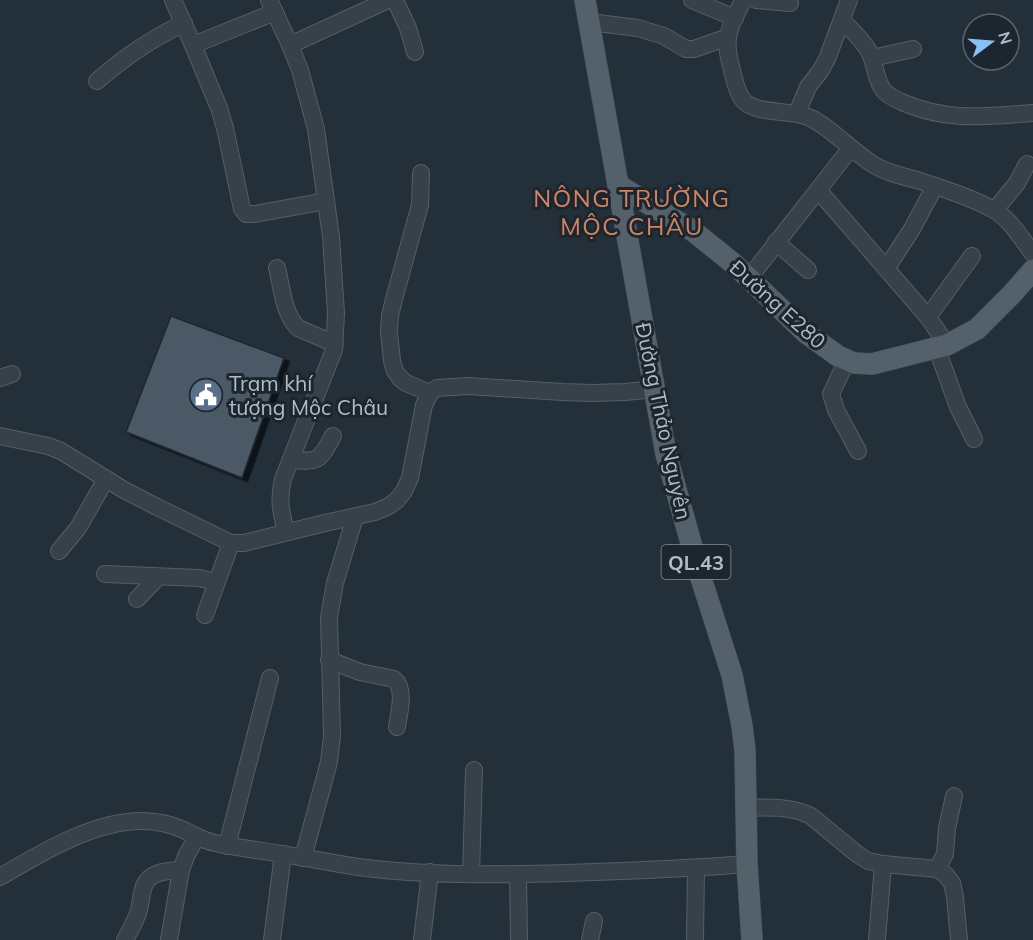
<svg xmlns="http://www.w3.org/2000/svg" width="1033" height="940" font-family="Mulish,sans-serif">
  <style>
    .building { fill: #4b5965; stroke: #1e2831; stroke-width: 1.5; filter: url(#shadow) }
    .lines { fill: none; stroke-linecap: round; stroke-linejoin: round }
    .minor-casing { stroke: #545f68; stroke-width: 18 }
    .major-casing { stroke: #434d56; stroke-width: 22 }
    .minor { stroke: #36414a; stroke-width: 16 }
    .major { stroke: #54616a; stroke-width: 21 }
    .labels { text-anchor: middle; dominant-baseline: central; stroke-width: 6; stroke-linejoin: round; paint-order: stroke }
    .shield { fill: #1c262f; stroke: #848f99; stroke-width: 1.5 }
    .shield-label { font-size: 20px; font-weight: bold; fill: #b1bcc6 }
    .street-label { font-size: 21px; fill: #b1bcc6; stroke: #1c262f }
    .poi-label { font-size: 21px; fill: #b1bcc6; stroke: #1c262f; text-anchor: start }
    .quarter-label { font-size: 24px; letter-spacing: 1.5px; fill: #d18362; stroke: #1c262f }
  </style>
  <defs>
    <filter id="shadow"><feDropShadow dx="5.5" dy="3.5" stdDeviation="0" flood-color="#0009"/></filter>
  </defs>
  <rect width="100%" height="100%" fill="#23303a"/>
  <polygon class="building" points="171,316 284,358 242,478 126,432"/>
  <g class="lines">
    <defs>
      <g id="minor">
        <polyline points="173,0 193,45 219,108 225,128 242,209 246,214 255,214 326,201"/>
        <path d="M269,0L290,45L300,70L316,129L331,237L336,313L334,350L283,479C278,501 281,511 286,532"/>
        <polyline points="395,0 408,28 415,52"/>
        <polyline points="692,0 735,18"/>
        <path d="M743,0C738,12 729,25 728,38C726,50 730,62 733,74C735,82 737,93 743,100C754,114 790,110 808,117C829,125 852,152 874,165C887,173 902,176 917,180C941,188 971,197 994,210C1010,219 1022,239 1033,254"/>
        <polyline points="756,0 790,3"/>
        <path d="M842,20C852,31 866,43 871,56C876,68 876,81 884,91C890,97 897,100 904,103C949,122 987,116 1033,113"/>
        <polyline points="589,22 638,28 664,36 686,49 694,49 728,37"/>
        <polyline points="193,45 275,12"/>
        <polyline points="290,45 388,0"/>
        <polyline points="872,58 913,49"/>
        <path d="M97,81C126,56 150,40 184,23"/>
        <polyline points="797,113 808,87 821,70 827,59 849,0"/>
        <polyline points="421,173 420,205 394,299 390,316 389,332 392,361 395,371 400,378 406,383 430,393"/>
        <polyline points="818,190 928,317 947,345"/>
        <polyline points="995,210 1017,183 1027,164"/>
        <polyline points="776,242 808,270"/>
        <path d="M277,268C282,287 283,313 298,328L335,344"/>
        <polyline points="886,269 912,229 935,186"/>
        <polyline points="749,278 850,149"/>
        <polyline points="928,317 972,256"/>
        <polyline points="937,349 958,407 974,439"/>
        <polyline points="847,360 831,394 836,410 858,451"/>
        <polyline points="0,378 12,374"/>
        <polyline points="0,436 48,446 61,451 124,490 157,507 231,543 244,543 325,523 375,512 389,506 397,500 404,491 410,478 424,405 430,393 437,388 468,386 563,392 593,393 625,392 655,389"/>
        <path d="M291,460C320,462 319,461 333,436"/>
        <polyline points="59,551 78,528 106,479"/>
        <polyline points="105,574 199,578 216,582"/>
        <polyline points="137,599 158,577"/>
        <polyline points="205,615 231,543"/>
        <path d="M329,660L360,672L394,679C406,689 399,713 397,727"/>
        <path d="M746,808C768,807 791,806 811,816L857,854L868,861L883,864L937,869L946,875L952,883L955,897L959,940"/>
        <polyline points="227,846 270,678"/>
        <polyline points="303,858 329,762 332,736 329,617 335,583 355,517"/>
        <polyline points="937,869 945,854 947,828 954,796"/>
        <polyline points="471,874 474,770"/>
        <polyline points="518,874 519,940"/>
        <path d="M0,877C41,853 93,821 142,821C156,821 173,825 186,831C196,836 204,841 215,843C237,848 260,850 282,854C307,858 332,863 358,867C426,876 497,875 566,873C626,871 686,869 747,864"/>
        <path d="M125,940C130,930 136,921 139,910C141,902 141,894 144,886C150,871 167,871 181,870"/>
        <polyline points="169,940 181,870 187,854 197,837"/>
        <polyline points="272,940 283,854"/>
        <polyline points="422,940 430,872"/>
        <polyline points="590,940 594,921"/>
        <polyline points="695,940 696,868"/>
        <polyline points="877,940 883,864"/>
      </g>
      <g id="major">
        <polyline points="585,0 666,454 700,575 732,675 742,726 745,750 747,864 752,940"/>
        <polyline points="618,185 693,231 734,264 806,333 838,356 854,363 872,364 947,345 977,329 1012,294 1033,270"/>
      </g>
    </defs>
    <use href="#minor" class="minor-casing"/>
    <use href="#major" class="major-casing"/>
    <use href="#minor" class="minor"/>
    <use href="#major" class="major"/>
  </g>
  <defs>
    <symbol id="civic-disc" viewBox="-11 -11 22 22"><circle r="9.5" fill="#5c6f8a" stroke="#1c262f"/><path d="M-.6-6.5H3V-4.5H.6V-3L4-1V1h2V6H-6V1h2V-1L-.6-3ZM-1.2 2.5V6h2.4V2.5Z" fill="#fff"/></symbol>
  </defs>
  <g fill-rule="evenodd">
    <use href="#civic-disc" x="187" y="376" width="38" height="38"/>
  </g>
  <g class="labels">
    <rect class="shield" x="661.5" y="545" width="69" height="34" rx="4.5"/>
    <g class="shield-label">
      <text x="696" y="562">QL.43</text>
    </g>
    <g class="street-label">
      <text transform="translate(778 304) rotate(42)">Đường E280</text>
      <text transform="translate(664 421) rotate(78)">Đường Thảo Nguyên</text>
    </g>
    <g class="poi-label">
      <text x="229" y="383">Trạm khí<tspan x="229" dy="24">tượng Mộc Châu</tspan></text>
    </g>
    <g class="quarter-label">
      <text x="632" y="198">NÔNG TRƯỜNG<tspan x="632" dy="28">MỘC CHÂU</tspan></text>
    </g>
  </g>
  <g transform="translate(991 42) rotate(74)"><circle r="28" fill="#1c262f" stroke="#58626b" stroke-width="1.5"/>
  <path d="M0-4.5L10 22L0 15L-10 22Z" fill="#88c0f5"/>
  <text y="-9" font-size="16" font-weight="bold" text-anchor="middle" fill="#b1bcc6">N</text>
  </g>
</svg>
